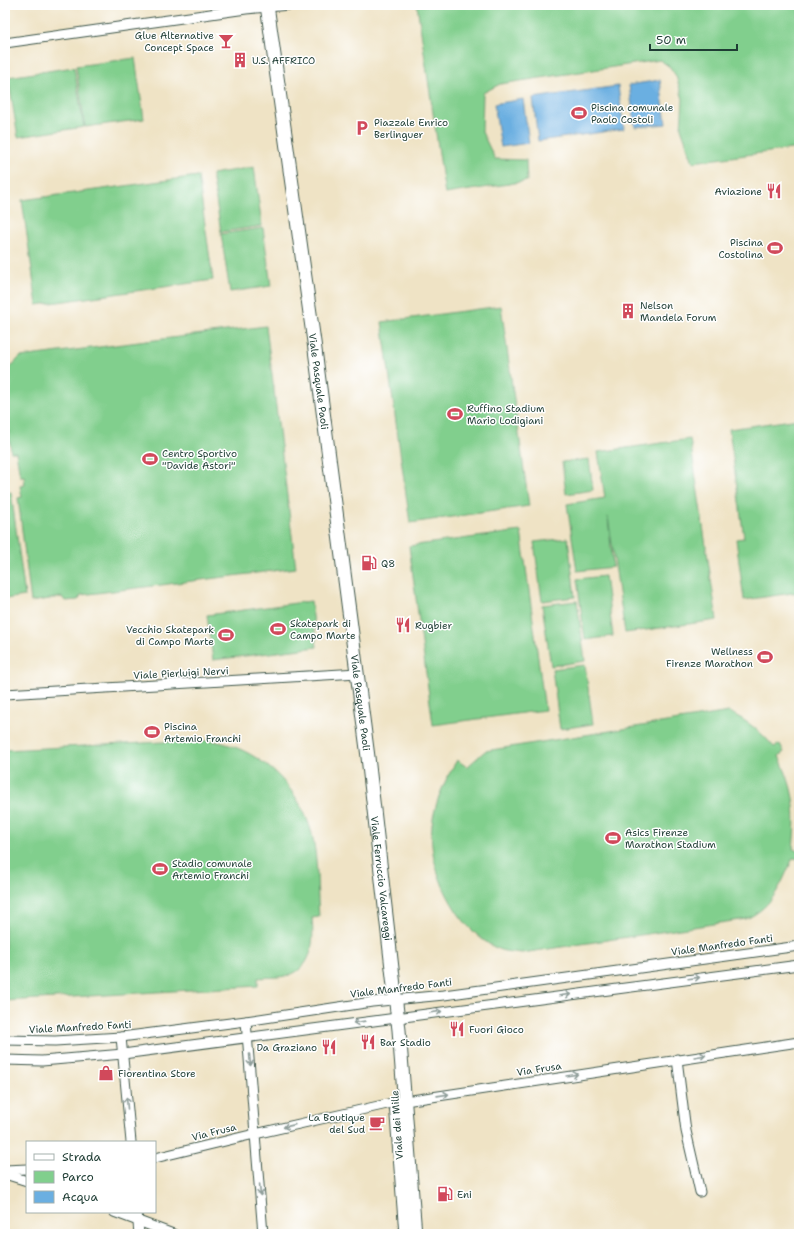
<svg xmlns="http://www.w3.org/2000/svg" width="804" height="1239" font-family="'Shantell Sans',sans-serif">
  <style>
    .green { fill: #81cf8d; stroke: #508660 }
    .water { fill: #6bafe1; stroke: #45768a }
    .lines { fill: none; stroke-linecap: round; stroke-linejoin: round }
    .street-casing { stroke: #3e564a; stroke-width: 11 }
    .secondary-casing { stroke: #3e564a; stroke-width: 15 }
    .street { stroke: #fff; stroke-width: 9 }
    .secondary { stroke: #fff; stroke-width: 13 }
    .oneway { stroke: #8f9e9a }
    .labels { text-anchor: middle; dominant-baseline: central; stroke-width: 3; stroke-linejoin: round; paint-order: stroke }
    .poi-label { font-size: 10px; fill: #1f3d34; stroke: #fff; text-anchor: start }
    .street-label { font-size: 10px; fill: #1f3d34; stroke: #fff }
  </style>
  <rect width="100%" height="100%" fill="#fff"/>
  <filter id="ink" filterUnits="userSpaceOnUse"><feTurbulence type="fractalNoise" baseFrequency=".025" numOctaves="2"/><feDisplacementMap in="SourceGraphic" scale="8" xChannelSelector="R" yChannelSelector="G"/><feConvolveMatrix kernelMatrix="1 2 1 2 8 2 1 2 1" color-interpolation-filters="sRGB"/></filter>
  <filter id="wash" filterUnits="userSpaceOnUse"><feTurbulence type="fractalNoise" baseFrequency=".012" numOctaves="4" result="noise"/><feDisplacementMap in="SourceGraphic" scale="16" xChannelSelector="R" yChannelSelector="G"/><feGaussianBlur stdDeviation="0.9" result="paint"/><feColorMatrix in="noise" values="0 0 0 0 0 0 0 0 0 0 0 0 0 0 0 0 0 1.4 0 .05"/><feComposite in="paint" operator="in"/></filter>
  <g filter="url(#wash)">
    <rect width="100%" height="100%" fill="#efe3c5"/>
    <g class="green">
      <polygon points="417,5 799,5 799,148 693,162 681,128 683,99 676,76 670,67 660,60 500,84 483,93 482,132 495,159 526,160 527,181 445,194"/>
      <polygon points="135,58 144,119 85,127 76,66"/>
      <polygon points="74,67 84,127 18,137 8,77"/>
      <polygon points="254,167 262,226 221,232 212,174"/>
      <polygon points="198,176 213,280 37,305 22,200"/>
      <polygon points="263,228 271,286 230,292 221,234"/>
      <polygon points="501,306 529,506 410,523 382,322"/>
      <polygon points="266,326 296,568 81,595 78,600 65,601 62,597 31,602 18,498 22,497 20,486 25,485 24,476 20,476 16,452 11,452 5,402 5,373 20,357"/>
      <polygon points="799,419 799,531 797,531 799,544 799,592 744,600 736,539 744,538 729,429"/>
      <polygon points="690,439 717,620 625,633 608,517 613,567 577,571 567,504 605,498 598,452"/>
      <polygon points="589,459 593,490 566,494 562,462"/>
      <polygon points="11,492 25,596 5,599 5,493"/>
      <polygon points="521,531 545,710 433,725 409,546"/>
      <polygon points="568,538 575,597 542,601 534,542"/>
      <polygon points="605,576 613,636 585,640 577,579"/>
      <polygon points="311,601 317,647 213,660 207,615"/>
      <polygon points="577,601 585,661 551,666 542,605"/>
      <polygon points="585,665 593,724 560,729 552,669"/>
      <path d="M729,712C748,721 761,732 774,747L780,744L784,752L779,756C795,792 797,810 793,849L799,851V859L793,858C781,884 774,906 746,919L522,953C514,952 503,952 496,948C456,928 427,868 432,825C435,801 445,780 457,760L467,767L485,751Z"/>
      <path d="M183,741C193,740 204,740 214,741C264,750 306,794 314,844C318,868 317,893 319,917L312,918C314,939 314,967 289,975C280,978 268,977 258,978V986L5,1001V750Z"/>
    </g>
    <g class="water">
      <polygon points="660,80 666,124 635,127 629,85"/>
      <polygon points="618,86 624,129 538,141 533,98"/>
      <polygon points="523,99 529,143 501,147 494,104"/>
    </g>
  </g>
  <g filter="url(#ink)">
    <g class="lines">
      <defs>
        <g id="street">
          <polyline points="5,43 246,9 289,5"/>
          <polyline points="5,694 358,673"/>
          <polyline points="246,1021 263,1234"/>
          <polyline points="121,1037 131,1142"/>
          <polyline points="5,1040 55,1041 121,1037 246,1021 372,1002 444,995 799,946"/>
          <polyline points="677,1059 686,1131 700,1192"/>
          <polyline points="5,1060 42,1061 123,1054 799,965"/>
          <polyline points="405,1101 799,1042"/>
          <polyline points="155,1158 246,1136 396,1102"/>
          <polyline points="5,1170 27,1169"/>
          <polyline points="5,1174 27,1181"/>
          <polyline points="114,1212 173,1234"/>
          <polyline points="137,1212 139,1234"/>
        </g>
        <g id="secondary">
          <path id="s1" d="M267,5L314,342L368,757L399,1030L415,1234"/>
          <polyline points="396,1103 406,1234"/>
        </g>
      </defs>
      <use href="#street" class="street-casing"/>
      <use href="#secondary" class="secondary-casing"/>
      <use href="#street" class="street"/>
      <use href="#secondary" class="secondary"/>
    </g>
    <defs><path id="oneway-shaft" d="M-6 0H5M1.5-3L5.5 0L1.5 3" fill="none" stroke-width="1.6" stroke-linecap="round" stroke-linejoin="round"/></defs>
    <g class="oneway">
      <use href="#oneway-shaft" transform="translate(694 978) rotate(-7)"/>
      <use href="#oneway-shaft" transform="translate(565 995) rotate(-7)"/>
      <use href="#oneway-shaft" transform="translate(436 1012) rotate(-7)"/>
      <use href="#oneway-shaft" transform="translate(359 1022) rotate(172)"/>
      <use href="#oneway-shaft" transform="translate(700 1056) rotate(-9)"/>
      <use href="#oneway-shaft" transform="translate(250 1060) rotate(85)"/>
      <use href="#oneway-shaft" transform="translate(572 1075) rotate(-9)"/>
      <use href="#oneway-shaft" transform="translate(443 1095) rotate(-8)"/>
      <use href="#oneway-shaft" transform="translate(127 1103) rotate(-95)"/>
      <use href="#oneway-shaft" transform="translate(289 1126) rotate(167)"/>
      <use href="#oneway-shaft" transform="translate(260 1190) rotate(86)"/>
    </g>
  </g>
  <defs>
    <symbol id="bar-bare" viewBox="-9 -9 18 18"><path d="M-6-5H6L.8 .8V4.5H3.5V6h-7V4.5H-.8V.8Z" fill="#d1495b" stroke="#fff" stroke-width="2.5" paint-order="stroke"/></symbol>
    <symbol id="building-bare" viewBox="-9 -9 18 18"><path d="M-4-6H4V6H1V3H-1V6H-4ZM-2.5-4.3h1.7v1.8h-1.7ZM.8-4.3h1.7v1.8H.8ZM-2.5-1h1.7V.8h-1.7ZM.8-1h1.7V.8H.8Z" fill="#d1495b" stroke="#fff" stroke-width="2.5" paint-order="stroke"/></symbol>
    <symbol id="stadium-bare" viewBox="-9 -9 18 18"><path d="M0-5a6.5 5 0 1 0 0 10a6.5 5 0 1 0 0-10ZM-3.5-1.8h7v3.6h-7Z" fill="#d1495b" stroke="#fff" stroke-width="2.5" paint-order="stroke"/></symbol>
    <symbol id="parking-bare" viewBox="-9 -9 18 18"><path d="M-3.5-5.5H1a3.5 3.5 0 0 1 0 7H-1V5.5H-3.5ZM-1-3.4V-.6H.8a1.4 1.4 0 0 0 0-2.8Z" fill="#d1495b" stroke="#fff" stroke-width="2.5" paint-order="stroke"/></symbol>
    <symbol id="restaurant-bare" viewBox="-9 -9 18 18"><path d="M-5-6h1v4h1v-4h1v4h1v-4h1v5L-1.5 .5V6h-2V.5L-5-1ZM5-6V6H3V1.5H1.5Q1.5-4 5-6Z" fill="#d1495b" stroke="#fff" stroke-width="2.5" paint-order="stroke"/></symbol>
    <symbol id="fuel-bare" viewBox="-9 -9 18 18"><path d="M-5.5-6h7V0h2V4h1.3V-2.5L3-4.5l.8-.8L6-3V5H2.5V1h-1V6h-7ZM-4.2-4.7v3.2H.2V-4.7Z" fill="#d1495b" stroke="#fff" stroke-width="2.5" paint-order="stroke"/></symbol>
    <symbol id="shop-bare" viewBox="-9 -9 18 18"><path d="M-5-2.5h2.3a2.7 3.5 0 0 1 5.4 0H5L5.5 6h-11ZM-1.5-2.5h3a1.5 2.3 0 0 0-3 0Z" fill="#d1495b" stroke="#fff" stroke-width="2.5" paint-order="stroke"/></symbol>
    <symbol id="cafe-bare" viewBox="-9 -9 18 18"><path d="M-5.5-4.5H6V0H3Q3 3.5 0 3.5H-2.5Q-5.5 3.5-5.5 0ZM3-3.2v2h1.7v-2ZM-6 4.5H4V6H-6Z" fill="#d1495b" stroke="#fff" stroke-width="2.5" paint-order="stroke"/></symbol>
  </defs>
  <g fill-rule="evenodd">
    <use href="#bar-bare" x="215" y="30" width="22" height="22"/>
    <use href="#building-bare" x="229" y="49" width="22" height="22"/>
    <use href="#stadium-bare" x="568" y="102" width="22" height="22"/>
    <use href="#parking-bare" x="351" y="117" width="22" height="22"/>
    <use href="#restaurant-bare" x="763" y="180" width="22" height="22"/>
    <use href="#stadium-bare" x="764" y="237" width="22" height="22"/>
    <use href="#building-bare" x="617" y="300" width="22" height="22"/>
    <use href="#stadium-bare" x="444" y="403" width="22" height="22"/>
    <use href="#stadium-bare" x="139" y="448" width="22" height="22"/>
    <use href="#fuel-bare" x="358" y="552" width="22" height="22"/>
    <use href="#restaurant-bare" x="392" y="614" width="22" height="22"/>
    <use href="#stadium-bare" x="267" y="618" width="22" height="22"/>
    <use href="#stadium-bare" x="215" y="624" width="22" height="22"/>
    <use href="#stadium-bare" x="754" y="646" width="22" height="22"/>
    <use href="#stadium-bare" x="141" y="721" width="22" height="22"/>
    <use href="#stadium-bare" x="602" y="827" width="22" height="22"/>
    <use href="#stadium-bare" x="149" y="858" width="22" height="22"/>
    <use href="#restaurant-bare" x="446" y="1018" width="22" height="22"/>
    <use href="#restaurant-bare" x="357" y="1031" width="22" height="22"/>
    <use href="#restaurant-bare" x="318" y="1036" width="22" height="22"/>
    <use href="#shop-bare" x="95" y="1062" width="22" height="22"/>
    <use href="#cafe-bare" x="366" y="1112" width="22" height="22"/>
    <use href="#fuel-bare" x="434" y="1183" width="22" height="22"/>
  </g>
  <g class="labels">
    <g class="poi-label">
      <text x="214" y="35" text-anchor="end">Glue Alternative<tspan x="214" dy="12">Concept Space</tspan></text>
      <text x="252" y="60">U.S. AFFRICO</text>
      <text x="591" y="107">Piscina comunale<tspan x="591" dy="12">Paolo Costoli</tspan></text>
      <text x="374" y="122">Piazzale Enrico<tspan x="374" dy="12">Berlinguer</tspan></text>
      <text x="762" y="191" text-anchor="end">Aviazione</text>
      <text x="763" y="242" text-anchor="end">Piscina<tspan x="763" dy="12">Costolina</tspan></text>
      <text x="640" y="305">Nelson<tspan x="640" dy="12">Mandela Forum</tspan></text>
      <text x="467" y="408">Ruffino Stadium<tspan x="467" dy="12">Mario Lodigiani</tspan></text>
      <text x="162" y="453">Centro Sportivo<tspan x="162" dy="12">"Davide Astori"</tspan></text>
      <text x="381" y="563">Q8</text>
      <text x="290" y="623">Skatepark di<tspan x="290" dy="12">Campo Marte</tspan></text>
      <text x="415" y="625">Rugbier</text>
      <text x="214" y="629" text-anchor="end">Vecchio Skatepark<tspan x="214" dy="12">di Campo Marte</tspan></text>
      <text x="753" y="651" text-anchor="end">Wellness<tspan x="753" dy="12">Firenze Marathon</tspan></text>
      <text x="164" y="726">Piscina<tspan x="164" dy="12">Artemio Franchi</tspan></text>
      <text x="625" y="832">Asics Firenze<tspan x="625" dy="12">Marathon Stadium</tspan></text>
      <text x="172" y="863">Stadio comunale<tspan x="172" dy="12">Artemio Franchi</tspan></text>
      <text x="469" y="1029">Fuori Gioco</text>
      <text x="380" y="1042">Bar Stadio</text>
      <text x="317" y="1047" text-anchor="end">Da Graziano</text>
      <text x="118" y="1073">Fiorentina Store</text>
      <text x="365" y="1117" text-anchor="end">La Boutique<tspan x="365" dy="12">del Sud</tspan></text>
      <text x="457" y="1194">Eni</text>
    </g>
    <g class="street-label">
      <text stroke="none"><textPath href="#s1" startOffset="380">Viale Pasquale Paoli</textPath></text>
      <text transform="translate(181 673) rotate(-3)">Viale Pierluigi Nervi</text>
      <text stroke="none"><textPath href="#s1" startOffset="704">Viale Pasquale Paoli</textPath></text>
      <text stroke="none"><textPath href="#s1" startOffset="881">Viale Ferruccio Valcareggi</textPath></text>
      <text transform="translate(722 945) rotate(-8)">Viale Manfredo Fanti</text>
      <text transform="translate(401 988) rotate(-7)">Viale Manfredo Fanti</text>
      <text transform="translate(80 1027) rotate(-3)">Viale Manfredo Fanti</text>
      <text transform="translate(539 1069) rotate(-9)">Via Frusa</text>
      <text transform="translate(397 1125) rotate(-94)">Viale dei Mille</text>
      <text transform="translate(214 1132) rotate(-14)">Via Frusa</text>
    </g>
  </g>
  <rect width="804" height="1239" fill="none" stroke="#fff" stroke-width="20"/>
  <rect x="26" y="1141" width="130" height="72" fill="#ffffff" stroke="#a5b1ae"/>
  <rect x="34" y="1154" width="20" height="6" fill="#ffffff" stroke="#a5b1ae"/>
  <text x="62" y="1161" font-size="12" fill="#1f3d34">Strada</text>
  <rect x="34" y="1171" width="20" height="12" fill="#81cf8d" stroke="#a5b1ae"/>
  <text x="62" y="1181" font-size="12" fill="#1f3d34">Parco</text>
  <rect x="34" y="1191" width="20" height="12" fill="#6bafe1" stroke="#a5b1ae"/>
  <text x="62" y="1201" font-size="12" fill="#1f3d34">Acqua</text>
  <path d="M650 44v6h87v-6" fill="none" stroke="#1f3d34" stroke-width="2"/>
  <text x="656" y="44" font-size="12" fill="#1f3d34" stroke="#ffffff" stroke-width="3" paint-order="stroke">50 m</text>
</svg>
